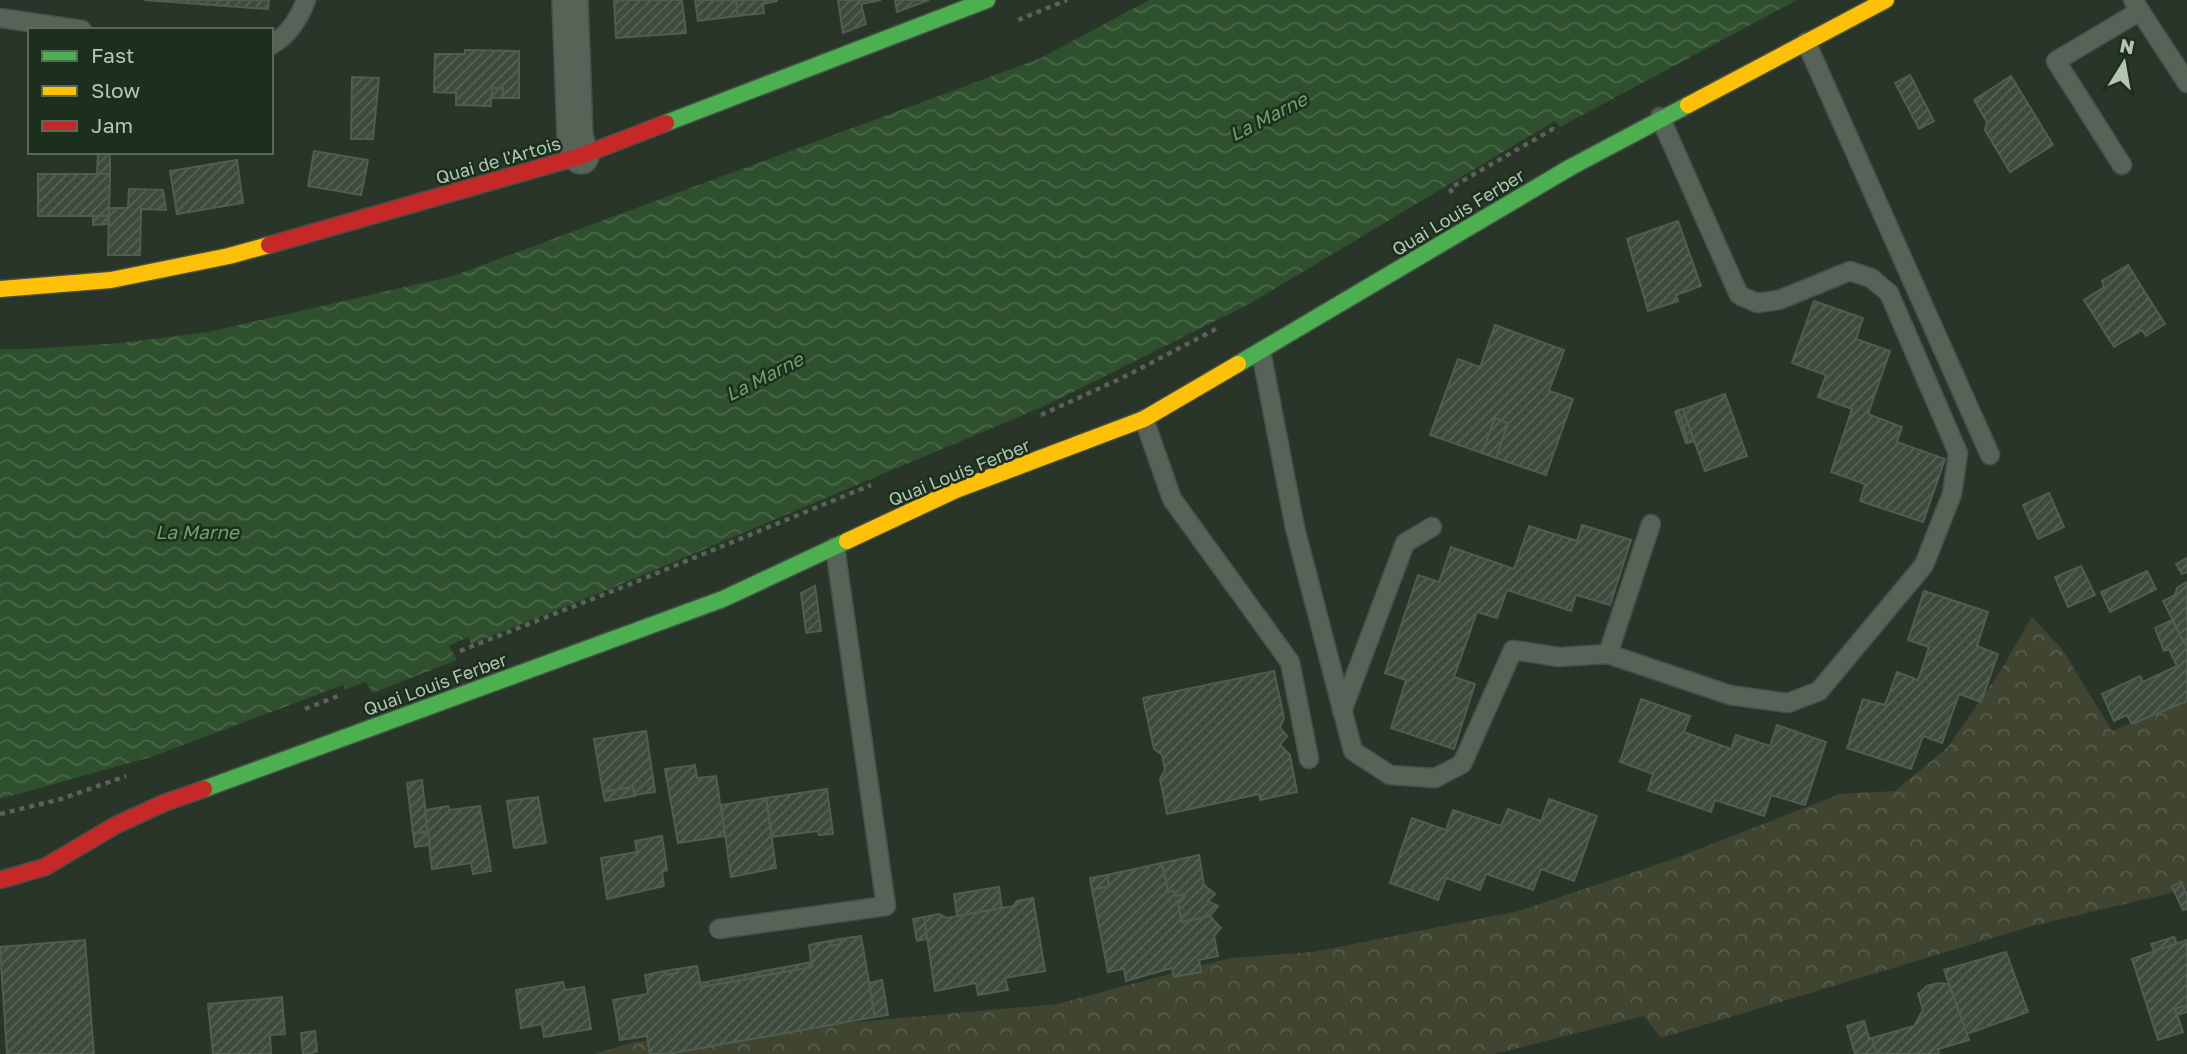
<svg xmlns="http://www.w3.org/2000/svg" width="2187" height="1054" font-family="'Golos Text',sans-serif">
  <style>
    .forest { fill: url(#forest-crowns) }
    .water { fill: url(#water-waves) }
    .building { fill: url(#building-hatch); stroke: #505d50; stroke-width: 2 }
    .lines { fill: none; stroke-linecap: round; stroke-linejoin: round }
    .lane-casing { stroke: #465046; stroke-width: 21 }
    .street-casing { stroke: #465046; stroke-width: 38 }
    .fast-casing { stroke: #465046; stroke-width: 19 }
    .slow-casing { stroke: #465046; stroke-width: 19 }
    .jam-casing { stroke: #465046; stroke-width: 19 }
    .path { stroke: #5a6358; stroke-width: 4.5; stroke-dasharray: 5 5; stroke-linecap: butt }
    .lane { stroke: #586358; stroke-width: 18 }
    .street { stroke: #586358; stroke-width: 35 }
    .fast { stroke: #4caf50; stroke-width: 16 }
    .slow { stroke: #ffc107; stroke-width: 16 }
    .jam { stroke: #c62828; stroke-width: 16 }
    .labels { text-anchor: middle; dominant-baseline: central; stroke-width: 5; stroke-linejoin: round; paint-order: stroke }
    .street-label { font-size: 18px; fill: #b2c6b2; stroke: #1c2f1c }
    .water-label { font-size: 19px; font-style: italic; fill: #6ea36d; stroke: #1c2f1c }
  </style>
  <defs>
    <pattern id="forest-crowns" width="20" height="18" patternUnits="userSpaceOnUse" patternTransform="scale(1.75)"><rect width="20" height="18" fill="#3f4530"/><path d="M2 6a3 3 0 1 1 6 0M12 15a3 3 0 1 1 6 0" fill="none" stroke="#585e4c"/></pattern>
    <pattern id="water-waves" width="16" height="10" patternUnits="userSpaceOnUse" patternTransform="scale(1.75)"><rect width="16" height="10" fill="#2e502d"/><path d="M0 5q4-4 8 0t8 0" fill="none" stroke="#4a6849"/></pattern>
    <pattern id="building-hatch" width="6" height="6" patternUnits="userSpaceOnUse" patternTransform="scale(1.75)"><rect width="6" height="6" fill="#3e4a3e"/><path d="M-1 1l2-2M0 6l6-6M5 7l2-2" fill="none" stroke="#586358"/></pattern>
  </defs>
  <rect width="100%" height="100%" fill="#293528"/>
  <polygon class="forest" points="2032,617 2062,649 2112,731 2187,700 2187,889 2029,927 1661,1038 1644,1016 1494,1054 594,1054 634,1042 1057,1004 1230,958 1313,952 1519,911 1676,858 1840,794 1895,791 1948,747 2001,670"/>
  <polygon class="water" points="1149,0 1797,0 1560,127 1555,121 1249,304 1049,404 607,590 471,644 468,637 449,646 457,660 372,693 366,682 346,689 343,685 151,757 0,799 0,349 29,349 121,343 208,332 453,276 1041,58"/>
  <g class="building">
    <polygon points="144,0 269,0 268,9"/>
    <polygon points="614,0 682,0 686,33 616,38"/>
    <polygon points="695,0 736,0 738,16 698,21"/>
    <polygon points="736,0 777,0 777,1 763,4 764,13 738,16"/>
    <polygon points="838,0 881,0 861,4 866,24 843,33"/>
    <polygon points="895,0 929,0 897,12"/>
    <polygon points="465,50 519,51 519,98 502,98 503,88 492,88 491,106 456,105 456,93 434,92 435,54 465,54"/>
    <polygon points="1910,75 1934,121 1919,129 1895,83"/>
    <polygon points="2011,76 2053,145 2010,172 1985,130 1987,122 1974,100"/>
    <polygon points="352,77 379,78 373,139 351,139"/>
    <polygon points="492,88 503,88 502,98 492,98"/>
    <polygon points="314,151 368,160 361,195 308,186"/>
    <polygon points="98,152 110,152 110,174 97,174"/>
    <polygon points="237,160 243,203 177,214 170,171"/>
    <polygon points="38,174 110,174 109,216 38,216"/>
    <polygon points="129,189 163,190 166,210 141,209 140,255 108,255 109,208 128,208"/>
    <polygon points="93,216 109,216 108,224 93,225"/>
    <polygon points="1678,221 1701,286 1676,295 1678,301 1648,311 1627,239"/>
    <polygon points="2128,265 2165,324 2146,336 2142,330 2114,347 2084,300 2104,287 2102,281"/>
    <polygon points="1814,301 1863,318 1856,339 1890,351 1868,414 1902,427 1897,442 1945,459 1923,522 1860,501 1865,484 1831,472 1852,409 1818,397 1826,375 1792,363"/>
    <polygon points="1495,325 1564,350 1549,391 1573,399 1546,475 1496,458 1508,423 1495,418 1482,453 1430,435 1458,359 1480,367"/>
    <polygon points="1725,394 1747,456 1705,471 1683,409"/>
    <polygon points="1683,409 1694,441 1688,443 1678,410"/>
    <polygon points="1678,410 1688,443 1686,443 1675,412"/>
    <polygon points="1495,418 1508,423 1496,458 1482,453"/>
    <polygon points="2049,493 2064,527 2038,539 2023,505"/>
    <polygon points="1582,525 1631,540 1610,605 1576,595 1571,611 1507,590 1497,618 1477,612 1454,677 1475,684 1454,749 1391,728 1406,680 1385,673 1418,575 1439,582 1451,547 1514,569 1529,526 1577,541"/>
    <polygon points="2187,558 2187,572 2182,574 2176,564"/>
    <polygon points="2081,566 2095,595 2068,607 2055,577"/>
    <polygon points="2147,571 2156,589 2110,612 2101,592"/>
    <polygon points="2187,582 2187,648 2163,601 2175,595 2177,588"/>
    <polygon points="815,586 821,631 806,633 801,593"/>
    <polygon points="1924,591 1988,612 1977,646 1998,654 1981,702 1959,694 1942,743 1923,736 1911,769 1847,748 1863,699 1885,705 1897,672 1918,680 1929,647 1908,640"/>
    <polygon points="2172,620 2187,648 2187,701 2132,724 2127,715 2114,721 2102,694 2140,676 2143,682 2177,666 2169,649 2164,651 2155,628"/>
    <polygon points="1274,671 1284,718 1280,728 1287,736 1280,745 1290,755 1297,792 1260,800 1259,794 1167,814 1160,779 1165,770 1162,755 1154,749 1143,698"/>
    <polygon points="1641,699 1690,716 1684,732 1731,749 1736,735 1770,746 1777,725 1826,742 1805,805 1771,795 1764,816 1715,800 1711,812 1648,790 1653,774 1620,762"/>
    <polygon points="646,731 655,792 634,795 633,787 603,792 594,739"/>
    <polygon points="695,765 697,778 716,776 725,836 678,843 665,769"/>
    <polygon points="422,780 428,832 413,833 407,783"/>
    <polygon points="633,787 635,796 605,801 603,792"/>
    <polygon points="827,789 833,834 819,835 818,831 772,837 766,798"/>
    <polygon points="538,797 546,843 514,848 507,801"/>
    <polygon points="766,798 776,868 731,877 721,805"/>
    <polygon points="1549,799 1597,816 1574,881 1541,869 1533,890 1486,874 1480,890 1446,878 1438,900 1390,883 1412,818 1446,830 1453,810 1501,826 1508,809 1541,821"/>
    <polygon points="448,806 450,810 480,806 491,871 473,874 471,863 432,869 425,810"/>
    <polygon points="428,832 430,845 415,847 413,833"/>
    <polygon points="662,836 667,870 662,872 664,886 607,899 601,858 637,852 635,841"/>
    <polygon points="1199,855 1204,885 1215,894 1208,901 1218,906 1210,916 1182,922 1178,904 1184,898 1184,894 1176,896 1174,891 1168,892 1162,863"/>
    <polygon points="1162,863 1168,892 1174,891 1176,896 1184,894 1184,898 1178,904 1182,922 1210,916 1221,928 1214,936 1218,956 1199,960 1201,972 1174,977 1172,968 1126,981 1124,969 1108,972 1092,890 1109,886 1107,875"/>
    <polygon points="1107,875 1109,886 1092,890 1090,878"/>
    <polygon points="2181,882 2187,895 2187,909 2183,910 2172,887"/>
    <polygon points="999,887 1002,908 957,916 954,894"/>
    <polygon points="1033,898 1045,971 1005,978 1008,990 978,995 976,983 935,991 924,917 939,914 947,918 1013,906 1017,901"/>
    <polygon points="924,917 927,939 917,941 913,919"/>
    <polygon points="861,936 875,1017 668,1054 650,1054 647,1036 620,1040 613,1000 648,994 645,975 665,971 666,975 678,973 677,969 697,966 701,987 737,981 812,967 809,945 829,941 831,946 841,944 840,939"/>
    <polygon points="2174,937 2177,944 2154,951 2151,944"/>
    <polygon points="840,939 841,944 831,946 829,941"/>
    <polygon points="85,940 94,1054 7,1054 0,947"/>
    <polygon points="2187,940 2187,1005 2175,1009 2183,1032 2158,1040 2132,959"/>
    <polygon points="2006,952 2028,1012 1967,1034 1944,970"/>
    <polygon points="812,962 812,967 701,987 700,983"/>
    <polygon points="677,969 678,973 666,975 665,971"/>
    <polygon points="882,980 888,1015 875,1017 869,983"/>
    <polygon points="563,982 565,990 584,987 591,1029 544,1037 542,1024 521,1028 516,990"/>
    <polygon points="1938,983 1949,984 1969,1040 1938,1049 1939,1054 1877,1054 1872,1038 1914,1026 1923,1010 1918,994 1927,986"/>
    <polygon points="282,997 285,1034 270,1035 271,1054 213,1054 208,1004"/>
    <polygon points="2187,1005 2187,1012 2177,1015 2175,1009"/>
    <polygon points="1864,1021 1869,1038 1872,1038 1877,1054 1855,1054 1847,1026"/>
    <polygon points="315,1031 317,1052 303,1054 301,1033"/>
  </g>
  <g class="lines">
    <defs>
      <g id="lane">
        <polyline points="2133,0 2187,83"/>
        <polyline points="0,18 82,30"/>
        <polyline points="1806,42 1990,455"/>
        <path d="M271,45C289,35 299,19 306,0"/>
        <polyline points="2122,165 2056,61 2140,11"/>
        <polyline points="1261,351 1295,528 1353,751 1390,775 1435,778 1462,764 1513,650 1559,657 1608,654 1730,695 1788,703 1819,691 1924,565 1952,494 1958,453 1889,293 1871,278 1850,271 1779,300 1757,303 1739,295 1660,117"/>
        <polyline points="1144,419 1172,499 1290,662 1309,759"/>
        <polyline points="1608,654 1651,524"/>
        <polyline points="1342,711 1405,543 1432,527"/>
        <polyline points="719,929 886,906 835,547"/>
      </g>
      <polyline id="street" points="570,0 575,137 581,156"/>
      <g id="fast">
        <polyline points="666,123 987,0"/>
        <polyline points="1238,364 1571,167 1688,105"/>
        <polyline points="204,789 723,599 847,541"/>
      </g>
      <g id="slow">
        <polyline points="1688,105 1886,0"/>
        <polyline points="0,289 111,280 229,256 269,245"/>
        <polyline points="847,541 956,490 1144,419 1238,364"/>
      </g>
      <g id="jam">
        <polyline points="269,245 581,156 666,123"/>
        <polyline points="0,880 45,867 116,825 164,803 204,789"/>
      </g>
    </defs>
    <use href="#lane" class="lane-casing"/>
    <use href="#street" class="street-casing"/>
    <use href="#fast" class="fast-casing"/>
    <use href="#slow" class="slow-casing"/>
    <use href="#jam" class="jam-casing"/>
    <g class="path">
      <polyline points="1018,20 1067,0"/>
      <polyline points="1452,193 1450,188 1553,129 1558,133"/>
      <polyline points="1041,415 1122,378 1218,328"/>
      <polyline points="460,651 628,585 871,485"/>
      <polyline points="305,709 338,696"/>
      <polyline points="0,814 61,799 126,776"/>
    </g>
    <use href="#lane" class="lane"/>
    <use href="#street" class="street"/>
    <use href="#fast" class="fast"/>
    <use href="#slow" class="slow"/>
    <use href="#jam" class="jam"/>
  </g>
  <g class="labels">
    <g class="street-label">
      <text transform="translate(498 160) rotate(-16)">Quai de l'Artois</text>
      <text transform="translate(1458 212) rotate(-31)">Quai Louis Ferber</text>
      <text transform="translate(959 472) rotate(-22)">Quai Louis Ferber</text>
      <text transform="translate(435 684) rotate(-20)">Quai Louis Ferber</text>
    </g>
    <g class="water-label">
      <text transform="translate(1268 116) rotate(-27)">La Marne</text>
      <text transform="translate(764 376) rotate(-27)">La Marne</text>
      <text x="197" y="531">La Marne</text>
    </g>
  </g>
  <rect x="28" y="28" width="245" height="126" fill="#1c2f1c" stroke="#586b58" stroke-width="2"/>
  <rect x="42" y="51" width="35" height="10" fill="#4caf50" stroke="#586b58" stroke-width="2"/>
  <text x="91" y="63" font-size="21" fill="#b2c6b2">Fast</text>
  <rect x="42" y="86" width="35" height="10" fill="#ffc107" stroke="#586b58" stroke-width="2"/>
  <text x="91" y="98" font-size="21" fill="#b2c6b2">Slow</text>
  <rect x="42" y="121" width="35" height="10" fill="#c62828" stroke="#586b58" stroke-width="2"/>
  <text x="91" y="133" font-size="21" fill="#b2c6b2">Jam</text>
  <g transform="translate(2124 63) rotate(11)" stroke="#1c2f1c" stroke-width="5" paint-order="stroke">
  <path d="M0-5L12 26L0 18L-12 26Z" fill="#b2c6b2"/>
  <text y="-10" font-size="19" font-weight="bold" text-anchor="middle" fill="#b2c6b2">N</text>
  </g>
</svg>
